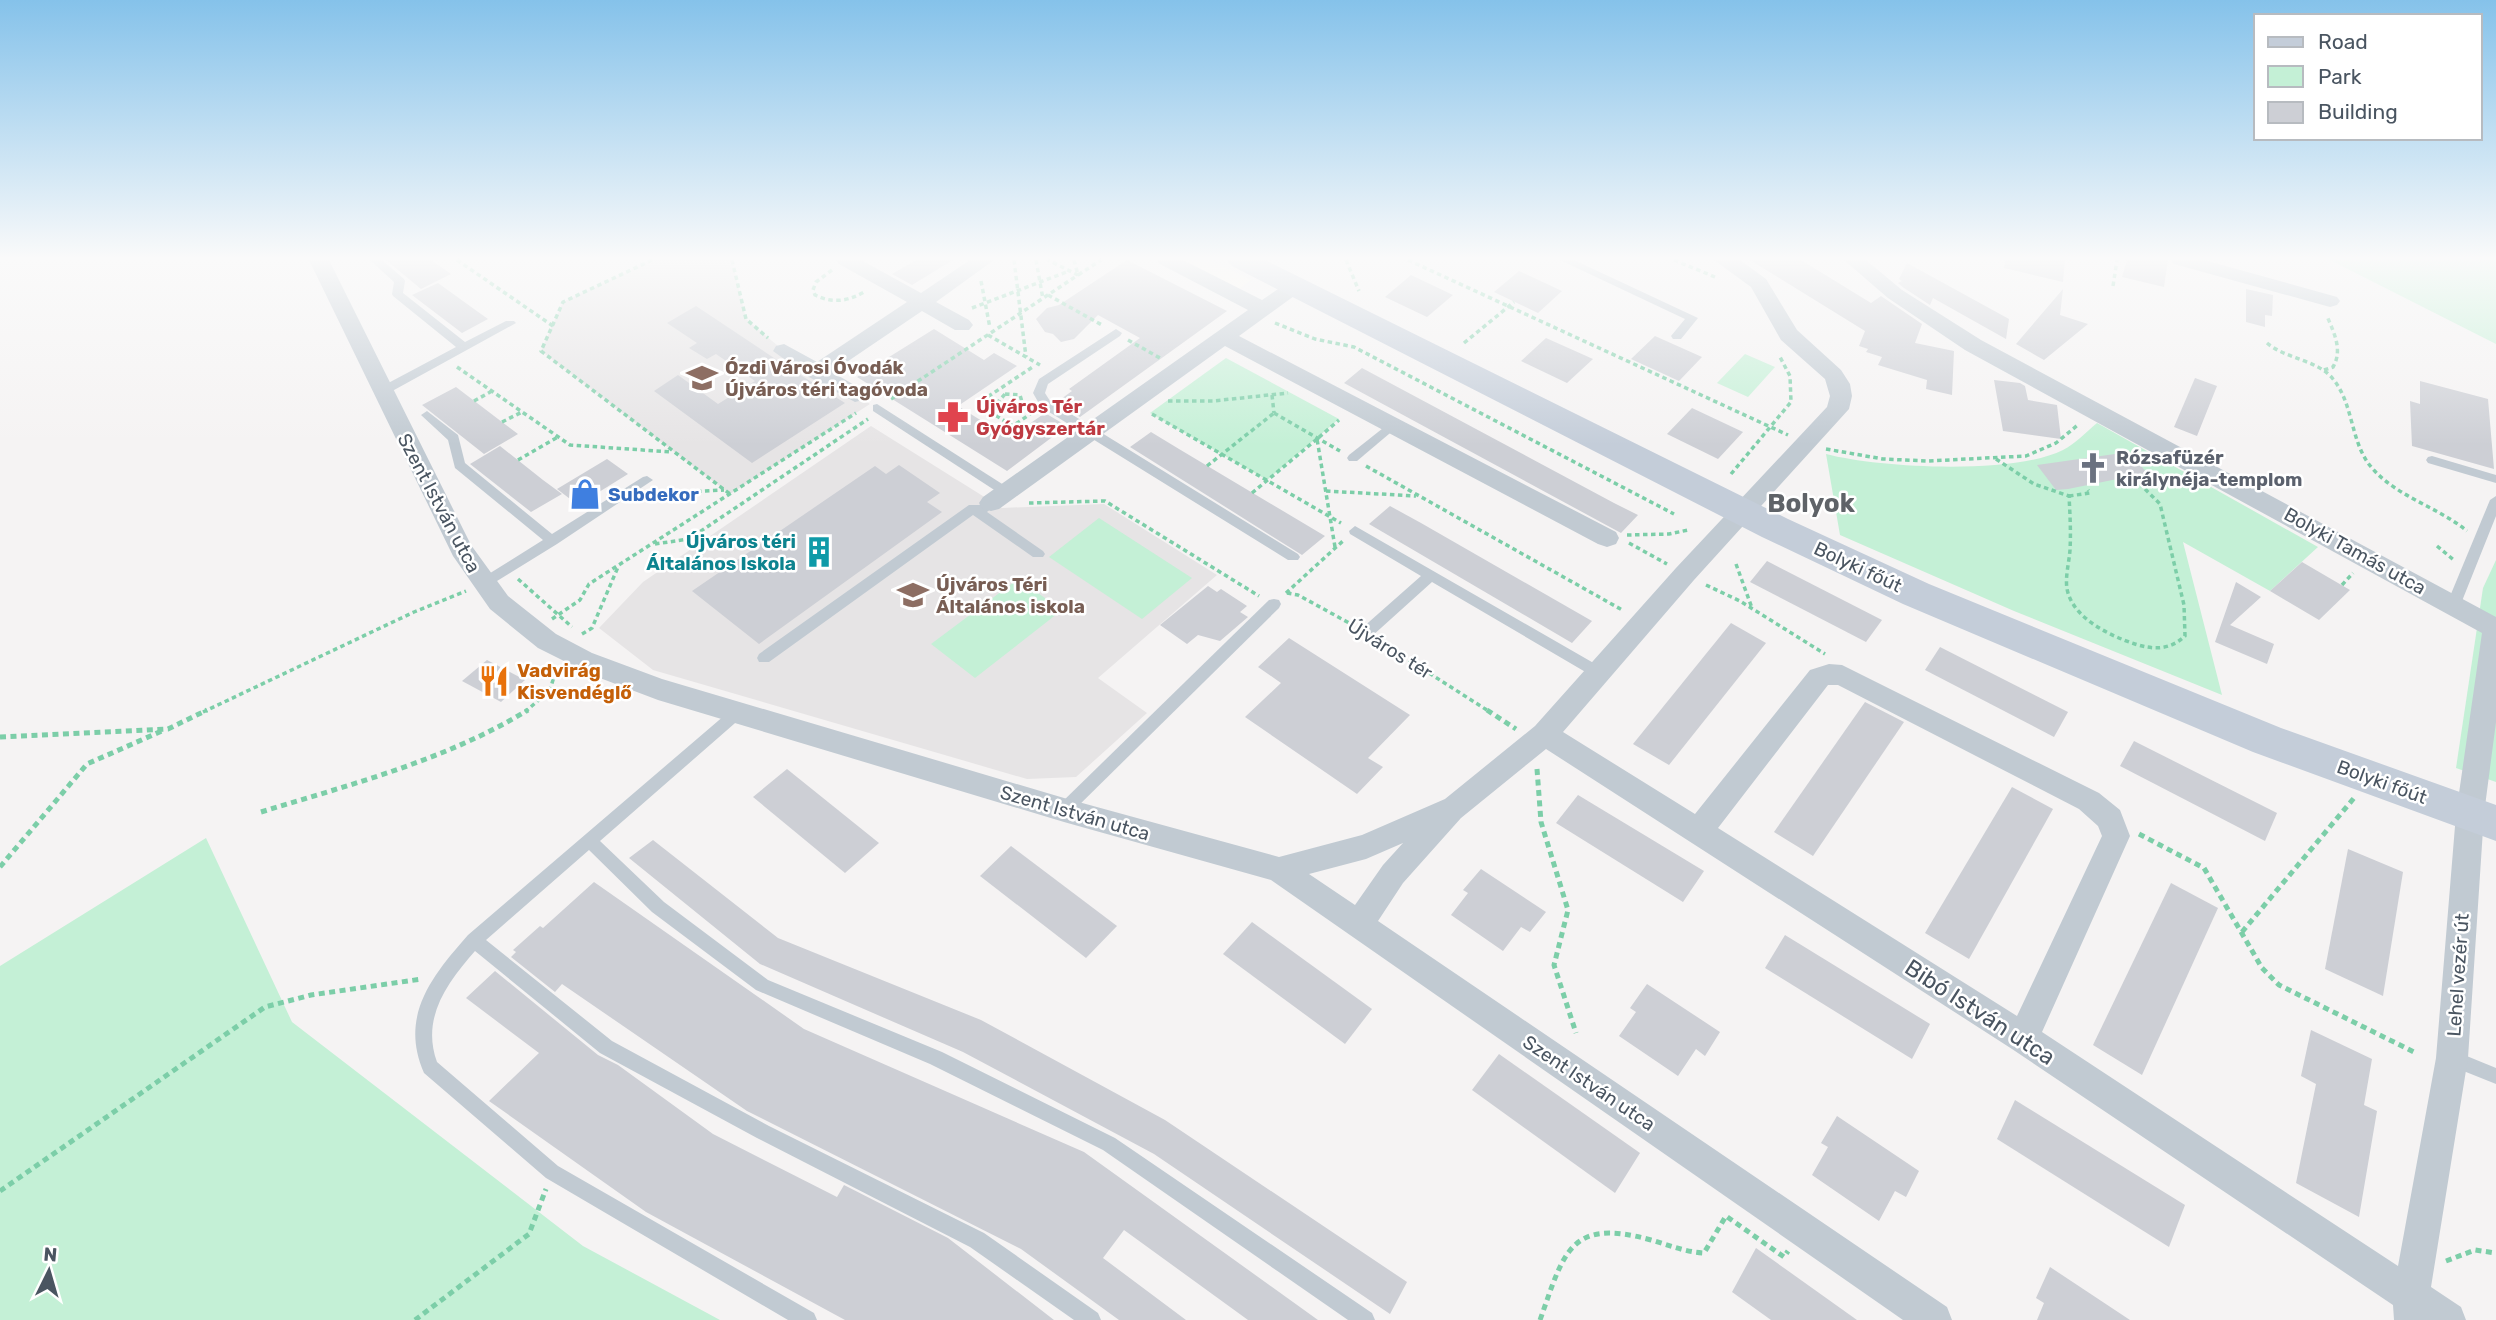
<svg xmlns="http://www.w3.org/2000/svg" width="2496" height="1320" font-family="Rubik,sans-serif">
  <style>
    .commercial { fill: #fdf9ef }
    .education { fill: #e6e4e5 }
    .green { fill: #c4f0d6 }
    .building { fill: #cdcfd5 }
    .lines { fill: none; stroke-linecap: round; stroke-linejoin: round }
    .path-far1 { stroke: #7ccea8; stroke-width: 3.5; stroke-dasharray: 4.5 3.5; stroke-linecap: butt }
    .path { stroke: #7ccea8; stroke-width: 5; stroke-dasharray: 6 4.5; stroke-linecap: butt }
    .lane { fill: #c1cad2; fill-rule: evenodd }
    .street { fill: #c1cad2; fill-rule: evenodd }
    .secondary { fill: #c4cdd9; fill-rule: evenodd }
    .labels { text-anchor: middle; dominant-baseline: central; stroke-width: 5; stroke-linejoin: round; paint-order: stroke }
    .education-label { font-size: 19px; font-weight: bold; fill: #785e54; stroke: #fff; text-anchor: start }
    .health-label { font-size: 19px; font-weight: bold; fill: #be3a42; stroke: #fff; text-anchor: start }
    .worship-label { font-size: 19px; font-weight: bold; fill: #5b616d; stroke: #fff; text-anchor: start }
    .shop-label { font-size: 19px; font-weight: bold; fill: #366cbe; stroke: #fff; text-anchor: start }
    .street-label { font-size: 19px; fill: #4a5561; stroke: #fff }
    .culture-label { font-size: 19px; font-weight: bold; fill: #0d838f; stroke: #fff; text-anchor: end }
    .food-label { font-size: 19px; font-weight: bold; fill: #c56008; stroke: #fff; text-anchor: start }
    .near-street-label { font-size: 23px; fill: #4a5561; stroke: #fff }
    .district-label { font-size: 26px; font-weight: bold; fill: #5f6368; stroke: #fff }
  </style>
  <rect width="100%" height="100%" fill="#f5f3f3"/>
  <polygon class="commercial" points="1167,260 1210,260 1251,280 1232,294"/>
  <g class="education">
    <polygon points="652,260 732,260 746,319 784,351 870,404 730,494 541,351 563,302"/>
    <polygon points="871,426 1002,508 1104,504 1217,575 1098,678 1147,713 1076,777 1027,779 653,670 599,628 643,582"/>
  </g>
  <g class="green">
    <polygon points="2330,260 2496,260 2496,344"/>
    <polygon points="1745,354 1775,367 1748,397 1717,383"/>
    <polygon points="1226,358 1339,419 1267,480 1150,413"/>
    <path d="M2097,423L2318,547L2270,591L2183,542L2222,695L2014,611L1840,535L1826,454C1879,468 2013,475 2063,450C2075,444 2086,432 2097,423Z"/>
    <polygon points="1099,518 1192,578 1142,619 1049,557"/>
    <polygon points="2496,560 2496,782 2456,768 2483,588"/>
    <polygon points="1018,579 1062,610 975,678 931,644"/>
    <polygon points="206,838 292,1022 583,1246 720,1320 0,1320 0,966"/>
  </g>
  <g class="building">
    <polygon points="386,260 431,260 451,274 421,289"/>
    <polygon points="916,260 953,260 912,285 892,274"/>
    <polygon points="1127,260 1227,311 1080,417 1059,403 1063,400 1061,399 1072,391 1069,389 1140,338 1098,315 1074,339 1061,342 1053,334 1045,332 1036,319 1047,308 1059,305"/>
    <polygon points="1750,260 1801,260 1871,303 1881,296 1922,324 1915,343 1954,351 1952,395 1926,389 1927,380 1878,365 1882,357 1866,352 1868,349 1859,346 1865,331"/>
    <polygon points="2005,260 2065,260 2063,282 2004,268"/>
    <polygon points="2127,260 2168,260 2164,287 2122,277"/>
    <polygon points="1907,263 2009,319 2006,339 1933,298 1930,305 1904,288 1898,283 1902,281 1899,279"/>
    <polygon points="1519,271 1562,291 1538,313 1494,292"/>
    <polygon points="1411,275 1453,295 1427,317 1385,297"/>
    <polygon points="438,283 474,309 488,319 462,333 412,295"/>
    <polygon points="2063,289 2060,315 2088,324 2044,360 2016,344"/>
    <polygon points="2246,289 2273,295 2272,316 2265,315 2265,327 2246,322"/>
    <polygon points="696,306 783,364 845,403 752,463 654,391 678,375 718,404 755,381 716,354 707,359 689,348 697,343 667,323"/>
    <polygon points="934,329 984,360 994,353 1017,366 958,406 1009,438 1045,413 1067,426 1007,471 857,377"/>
    <polygon points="1655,336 1702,357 1679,381 1631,359"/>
    <polygon points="1546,338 1593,359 1567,383 1521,361"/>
    <polygon points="1362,368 1614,503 1638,515 1621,533 1344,383"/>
    <polygon points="2195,378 2217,386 2197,436 2174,427"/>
    <polygon points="1994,380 2020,383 2025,386 2028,400 2057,405 2061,439 2003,431"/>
    <polygon points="2420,381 2488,399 2494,469 2412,446 2410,401 2420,404"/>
    <polygon points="456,387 502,422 518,434 484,454 422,405"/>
    <polygon points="1692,408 1743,432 1718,459 1667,434"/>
    <polygon points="1151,432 1179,449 1325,536 1302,555 1130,447"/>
    <polygon points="500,446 543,480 562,494 531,512 470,464"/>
    <polygon points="2129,452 2147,473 2068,489 2056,490 2037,465"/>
    <polygon points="607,459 628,474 578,505 557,489"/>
    <polygon points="899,465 940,493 927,502 942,512 759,644 692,591 875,466 886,474"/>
    <polygon points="1390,506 1421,523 1592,621 1572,643 1369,524"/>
    <polygon points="1767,561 1882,620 1866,642 1750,582"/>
    <polygon points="2302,562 2350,590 2319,620 2270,591"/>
    <polygon points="2236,582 2261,597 2230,625 2274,644 2267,664 2215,642"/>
    <polygon points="1208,586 1217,592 1221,589 1247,606 1240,612 1248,617 1220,641 1198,635 1187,644 1160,625"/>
    <polygon points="1731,623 1766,643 1669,765 1633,744"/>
    <polygon points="1289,638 1410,715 1368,758 1383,767 1357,794 1245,717 1281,683 1258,667"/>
    <polygon points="1940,647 2068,712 2054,737 1925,670"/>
    <polygon points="487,660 525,680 501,702 462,681"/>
    <polygon points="1865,702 1904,722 1813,856 1774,832"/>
    <polygon points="2134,741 2277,813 2265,841 2120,766"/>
    <polygon points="787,769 879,843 845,873 753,797"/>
    <polygon points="2012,787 2053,809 1969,959 1925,933"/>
    <polygon points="1578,795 1704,871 1683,902 1556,823"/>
    <polygon points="653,840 778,938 981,1020 1165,1120 1407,1282 1390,1314 1154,1154 963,1052 760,964 629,858"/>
    <polygon points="1011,846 1117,926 1086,958 980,876"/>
    <polygon points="2348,849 2403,872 2383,996 2325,969"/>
    <polygon points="1481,869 1546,912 1530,932 1521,927 1503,951 1451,915 1468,893 1463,890"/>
    <polygon points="594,882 804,1029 1084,1152 1318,1320 1248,1320 1124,1230 1103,1258 1186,1320 1119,1320 1021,1249 747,1111 562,984 555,992 511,957 516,952 513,950 540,926 543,928"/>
    <polygon points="2171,883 2218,908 2142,1075 2093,1045"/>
    <polygon points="1252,922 1372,1009 1345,1044 1223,954"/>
    <polygon points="1785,935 1930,1024 1912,1059 1765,968"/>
    <polygon points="495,971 598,1055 618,1065 713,1134 837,1197 844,1185 948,1238 1054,1320 845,1320 646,1212 489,1101 539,1053 466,998"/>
    <polygon points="1647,984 1720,1032 1705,1056 1696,1049 1678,1076 1619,1036 1636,1012 1630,1008"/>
    <polygon points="2311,1030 2372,1059 2364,1105 2377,1111 2359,1217 2296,1183 2316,1084 2301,1076"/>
    <polygon points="1499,1054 1640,1153 1615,1193 1472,1090"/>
    <polygon points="2015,1100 2185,1205 2169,1247 1997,1139"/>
    <polygon points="1837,1116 1919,1171 1906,1197 1895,1191 1879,1221 1812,1175 1828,1147 1821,1143"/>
    <polygon points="1756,1248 1857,1320 1771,1320 1732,1292"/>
    <polygon points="2050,1267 2130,1320 2037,1320 2044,1303 2036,1298"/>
  </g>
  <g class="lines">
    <g class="path-far1">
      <polyline points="457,260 553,326"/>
      <polyline points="652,260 563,302 541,351 730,494"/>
      <polyline points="732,260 746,319 768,338"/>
      <polyline points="1014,260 1026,357"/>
      <polyline points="1036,260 1043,299"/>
      <polyline points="1074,260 1078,275 1101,260"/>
      <polyline points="1346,260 1359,291"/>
      <polyline points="1408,260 1788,435"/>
      <polyline points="1674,260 1715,277"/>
      <path d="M832,270L816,282L813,290L815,295C833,304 849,301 866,291"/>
      <polyline points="981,281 990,328"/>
      <polyline points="2113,286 2117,260"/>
      <polyline points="1048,295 1102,325"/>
      <polyline points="972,308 1069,271"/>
      <polyline points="1275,323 1315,339 1354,347 1674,514"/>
      <polyline points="988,335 1040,365"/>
      <polyline points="1128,340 1160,358"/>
      <polyline points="1464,343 1514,302"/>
      <path d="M2267,343C2286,359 2318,360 2333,379C2354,404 2350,443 2372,468C2397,497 2438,507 2467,531"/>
      <polyline points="457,367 570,445 672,452"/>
      <path d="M2324,370L2333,367C2343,350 2334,333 2327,316"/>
      <polygon points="1005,394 1020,395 1022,402 1014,408 1003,408 999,401"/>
      <polyline points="1272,395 1274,413"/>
      <polyline points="891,399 1078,275 1048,260"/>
      <polyline points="474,401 492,391"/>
      <polyline points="1168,401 1213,401 1288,393"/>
      <polyline points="1033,412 1013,426 977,404 1034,366"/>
      <polyline points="1274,413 1340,451"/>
      <polyline points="1152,414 1341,523"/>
      <polyline points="502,422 522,412"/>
      <polyline points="1826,449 1883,459 1928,461 2026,456 2056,443 2079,424"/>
      <path d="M1996,459L2034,484L2069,496C2070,514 2071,532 2070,550C2069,564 2064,580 2068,593C2076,620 2111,636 2135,644C2154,650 2170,650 2185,636L2184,605L2160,504L2138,482"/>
      <polyline points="518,460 558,437"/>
      <polyline points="1207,466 1274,413"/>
      <polyline points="1366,466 1624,611"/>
      <polyline points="1731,474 1791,402 1790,376 1780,357"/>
      <polyline points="1326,491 1416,496"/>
      <polyline points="665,493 724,490"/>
      <polyline points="1252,493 1317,439"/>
      <polyline points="2069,496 2090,493 2088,490"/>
      <polyline points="1029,503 1105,501 1259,596"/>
      <polyline points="1627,535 1669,534 1688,530"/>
      <polyline points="1629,543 1667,564"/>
      <polyline points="655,544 689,539 868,419"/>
      <polyline points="2437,546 2455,561"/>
      <polyline points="1335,547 1317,439 1339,420"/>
      <polyline points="1736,564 1752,608"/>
      <polyline points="518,579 572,627"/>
      <polyline points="1706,585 1740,601 1825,654"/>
      <polyline points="2342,585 2353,573"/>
      <polyline points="1286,593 1344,540"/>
      <polyline points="1287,593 1298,595 1351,624"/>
      <polyline points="552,619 580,600 589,584 856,413"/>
      <polyline points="582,634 592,628 618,567"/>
      <polyline points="1382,643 1490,712"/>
      <polyline points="203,712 414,612 466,591"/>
      <polyline points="525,712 550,690 556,670"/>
    </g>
    <g class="path">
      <polyline points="1487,710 1516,729"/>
      <polyline points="0,737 168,729 207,710"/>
      <polyline points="1537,769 1541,822 1568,910 1554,965 1576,1033"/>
      <path d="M261,812C352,784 446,760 528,710"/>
      <polyline points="2139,834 2204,868 2262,968 2279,985 2416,1053"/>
      <polyline points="0,867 87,764 164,730"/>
      <polyline points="2242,932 2354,798"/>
      <polyline points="0,1191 265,1007 311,995 422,979"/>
      <polyline points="2446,1261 2475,1250 2496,1253"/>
      <polyline points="415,1320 529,1234 546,1189"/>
      <path d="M1540,1320C1564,1253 1569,1217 1651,1240C1669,1245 1685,1252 1704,1253L1726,1216L1784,1257L1788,1251"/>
    </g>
    <g class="lane">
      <polygon points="370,260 382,260 404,279 405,281 403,293 465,342 506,321 514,321 516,323 385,395 377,395 377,389 456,347 393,296 392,294 394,282"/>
      <polygon points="1560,260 1574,260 1698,318 1681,339 1673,339 1671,336 1685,319"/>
      <polygon points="1116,329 1122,333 1120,336 1048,384 1045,393 1050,401 1298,554 1300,557 1298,560 1288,560 1041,407 1033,393 1039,379"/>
      <polygon points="877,404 1010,489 1012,492 1010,495 1002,495 873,411 873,405"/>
      <polygon points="427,411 458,435 465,463 552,534 643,477 647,476 653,480 557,544 484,589 479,588 477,584 479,580 543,540 455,468 448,440 421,415"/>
      <polygon points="1392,421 1396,422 1398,425 1396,428 1357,461 1349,461 1347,458 1349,455"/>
      <polygon points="2432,456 2496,475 2496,483 2428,463 2426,460 2428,457"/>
      <polygon points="2496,496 2496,516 2460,606 2458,610 2448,610 2446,606 2490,500"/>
      <polygon points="991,499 997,503 987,512 1043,551 1045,554 1043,557 1033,557 973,515 769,662 759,662 757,658 759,654 969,505 979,505"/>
      <polygon points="1355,526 1604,669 1606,673 1604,677 1594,677 1432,582 1371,637 1361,637 1359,633 1361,629 1421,576 1350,534 1349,531"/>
      <polygon points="1274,599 1279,600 1281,604 1279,608 1069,815 1064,816 1059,815 1056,810 1059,805 1269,600"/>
      <path d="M737,707L742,709L744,713L742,717L600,841L664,902L768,980L942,1052L1115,1138L1372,1313L1375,1320H1348L1103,1150L930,1064L756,990L652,912L589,850L486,940L612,1041L769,1126L984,1233L1098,1313L1101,1320H1074L970,1247L757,1138L600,1053L475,951C447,983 421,1018 437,1062L558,1166L814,1313L817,1320H788L546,1178L424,1073C399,1016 432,976 468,935L732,709Z"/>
      <polygon points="2452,1050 2496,1068 2496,1084 2446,1064 2443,1058 2446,1052"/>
    </g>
    <g class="street">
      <path d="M309,260H329L471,545L508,596L556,634L592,653L662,679L1064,798L1279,857L1362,835L1445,799L1535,726L1676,568L1827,407L1830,396L1825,379L1781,340L1751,287L1714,260H1740L1766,279L1797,330L1841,370L1850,384L1852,396L1849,409L1694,580L1563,732L1695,814L1810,670L1829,664L1842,665L2099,793L2120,810L2130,836L2042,1032L2398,1266L2436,1058L2456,814L2482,633L1965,350L1888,298L1844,260H1866L1902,290L1981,340L2496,617V722L2484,814L2468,1058L2431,1287L2461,1307L2466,1320H2394L2393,1305L2012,1049L1546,749L1461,818L1403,883L1378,921L1947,1307L1952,1320H1903L1271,880L1064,822L658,700L592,675L538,648L490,609L453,556ZM1828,685H1838L2079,809L2098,826L2102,836L2017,1016L1718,828ZM1403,843L1383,865L1355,905L1309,874L1366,859Z"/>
      <polygon points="836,260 861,260 921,293 970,260 994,260 936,302 969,320 973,325 969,330 955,330 922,311 832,372 863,390 866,395 863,400 855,402 809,377 773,351 776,346 784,344 817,362 907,302 839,264"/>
      <polygon points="1157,260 1183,260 1262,300 1287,283 1301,283 1304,287 1301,291 1239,336 1616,532 1619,538 1616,544 1607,547 1598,544 1225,346 999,509 991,511 983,509 979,503 983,497 1248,310 1160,264"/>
      <polygon points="2171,260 2204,260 2337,297 2340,301 2337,305 2330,307 2174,264"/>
    </g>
    <polygon class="secondary" points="1227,260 1265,260 1788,519 1929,584 2281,728 2496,805 2496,841 2253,752 1903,604 1762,537 1232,266"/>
  </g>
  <linearGradient id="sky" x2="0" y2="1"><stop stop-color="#85c2ea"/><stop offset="0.58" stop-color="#fafafa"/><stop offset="1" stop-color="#fafafa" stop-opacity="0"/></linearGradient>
  <rect width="2496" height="445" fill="url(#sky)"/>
  <defs>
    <symbol id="school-bare" viewBox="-9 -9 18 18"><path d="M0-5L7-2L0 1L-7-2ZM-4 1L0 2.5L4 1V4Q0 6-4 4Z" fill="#8d6e63" stroke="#fff" stroke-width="2.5" paint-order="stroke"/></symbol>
    <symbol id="pharmacy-bare" viewBox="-9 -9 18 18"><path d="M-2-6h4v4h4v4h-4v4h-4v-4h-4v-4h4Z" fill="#e0444e" stroke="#fff" stroke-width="2.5" paint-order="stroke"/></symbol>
    <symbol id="church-bare" viewBox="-9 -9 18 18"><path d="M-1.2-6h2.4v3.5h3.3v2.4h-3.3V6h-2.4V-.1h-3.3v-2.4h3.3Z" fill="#6b7280" stroke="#fff" stroke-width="2.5" paint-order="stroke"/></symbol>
    <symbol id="shop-bare" viewBox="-9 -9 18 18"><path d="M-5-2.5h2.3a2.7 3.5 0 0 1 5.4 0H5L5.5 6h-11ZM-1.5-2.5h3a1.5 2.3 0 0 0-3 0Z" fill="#3f7fe0" stroke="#fff" stroke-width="2.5" paint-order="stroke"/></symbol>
    <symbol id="building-bare" viewBox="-9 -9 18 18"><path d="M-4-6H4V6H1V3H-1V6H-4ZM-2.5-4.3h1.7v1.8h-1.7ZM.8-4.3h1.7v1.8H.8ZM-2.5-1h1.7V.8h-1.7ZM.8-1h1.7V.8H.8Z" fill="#0f9aa8" stroke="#fff" stroke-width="2.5" paint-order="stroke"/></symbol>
    <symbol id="restaurant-bare" viewBox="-9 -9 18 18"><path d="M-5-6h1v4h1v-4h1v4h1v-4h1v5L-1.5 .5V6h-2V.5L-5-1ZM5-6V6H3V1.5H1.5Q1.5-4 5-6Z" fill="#e8710a" stroke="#fff" stroke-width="2.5" paint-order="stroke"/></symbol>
  </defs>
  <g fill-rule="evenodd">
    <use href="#school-bare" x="680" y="356" width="44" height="44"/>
    <use href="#pharmacy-bare" x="931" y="395" width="44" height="44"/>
    <use href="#church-bare" x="2071" y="446" width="44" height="44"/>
    <use href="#shop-bare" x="563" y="472" width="44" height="44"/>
    <use href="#building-bare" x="797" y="530" width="44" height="44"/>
    <use href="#school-bare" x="891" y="573" width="44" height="44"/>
    <use href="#restaurant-bare" x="472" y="659" width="44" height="44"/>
  </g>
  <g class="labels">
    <g class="education-label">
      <text x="725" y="367">Ózdi Városi Óvodák<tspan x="725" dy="22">Újváros téri tagóvoda</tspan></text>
      <text x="936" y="584">Újváros Téri<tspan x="936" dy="22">Általános iskola</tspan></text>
    </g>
    <g class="health-label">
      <text x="976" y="406">Újváros Tér<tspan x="976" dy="22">Gyógyszertár</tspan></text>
    </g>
    <g class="worship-label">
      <text x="2116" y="457">Rózsafüzér<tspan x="2116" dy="22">királynéja-templom</tspan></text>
    </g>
    <g class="shop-label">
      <text x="608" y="494">Subdekor</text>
    </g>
    <g class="street-label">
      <text transform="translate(439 503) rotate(62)">Szent István utca</text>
      <text transform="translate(2355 551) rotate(29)">Bolyki Tamás utca</text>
      <text transform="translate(1858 567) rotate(25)">Bolyki főút</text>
      <text transform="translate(1390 649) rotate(32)">Újváros tér</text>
      <text transform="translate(2382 782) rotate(20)">Bolyki főút</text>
      <text transform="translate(1075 813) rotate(16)">Szent István utca</text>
      <text transform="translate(2458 975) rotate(-86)">Lehel vezér út</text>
      <text transform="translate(1589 1083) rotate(34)">Szent István utca</text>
    </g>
    <g class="culture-label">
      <text x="796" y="541">Újváros téri<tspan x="796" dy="22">Általános Iskola</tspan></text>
    </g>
    <g class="food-label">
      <text x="517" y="670">Vadvirág<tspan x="517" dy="22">Kisvendéglő</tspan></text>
    </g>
    <g class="near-street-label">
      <text transform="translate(1980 1012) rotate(33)">Bibó István utca</text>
    </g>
    <g class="district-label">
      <text x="1811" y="503">Bolyok</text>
    </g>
  </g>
  <rect x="2254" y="14" width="228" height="126" fill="#ffffff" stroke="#b7bbc0" stroke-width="2"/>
  <rect x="2268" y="37" width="35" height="10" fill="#c4cdd9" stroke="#b7bbc0" stroke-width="2"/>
  <text x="2318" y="49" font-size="21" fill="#4a5561">Road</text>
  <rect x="2268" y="66" width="35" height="21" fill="#c4f0d6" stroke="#b7bbc0" stroke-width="2"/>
  <text x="2318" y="84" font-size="21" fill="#4a5561">Park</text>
  <rect x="2268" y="102" width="35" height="21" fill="#cdcfd5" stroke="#b7bbc0" stroke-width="2"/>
  <text x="2318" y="119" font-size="21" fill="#4a5561">Building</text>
  <g transform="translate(49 1271) rotate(5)" stroke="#ffffff" stroke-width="5" paint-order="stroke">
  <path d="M0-5L12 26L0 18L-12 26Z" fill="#4a5561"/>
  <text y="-10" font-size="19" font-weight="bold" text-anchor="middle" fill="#4a5561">N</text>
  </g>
</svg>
